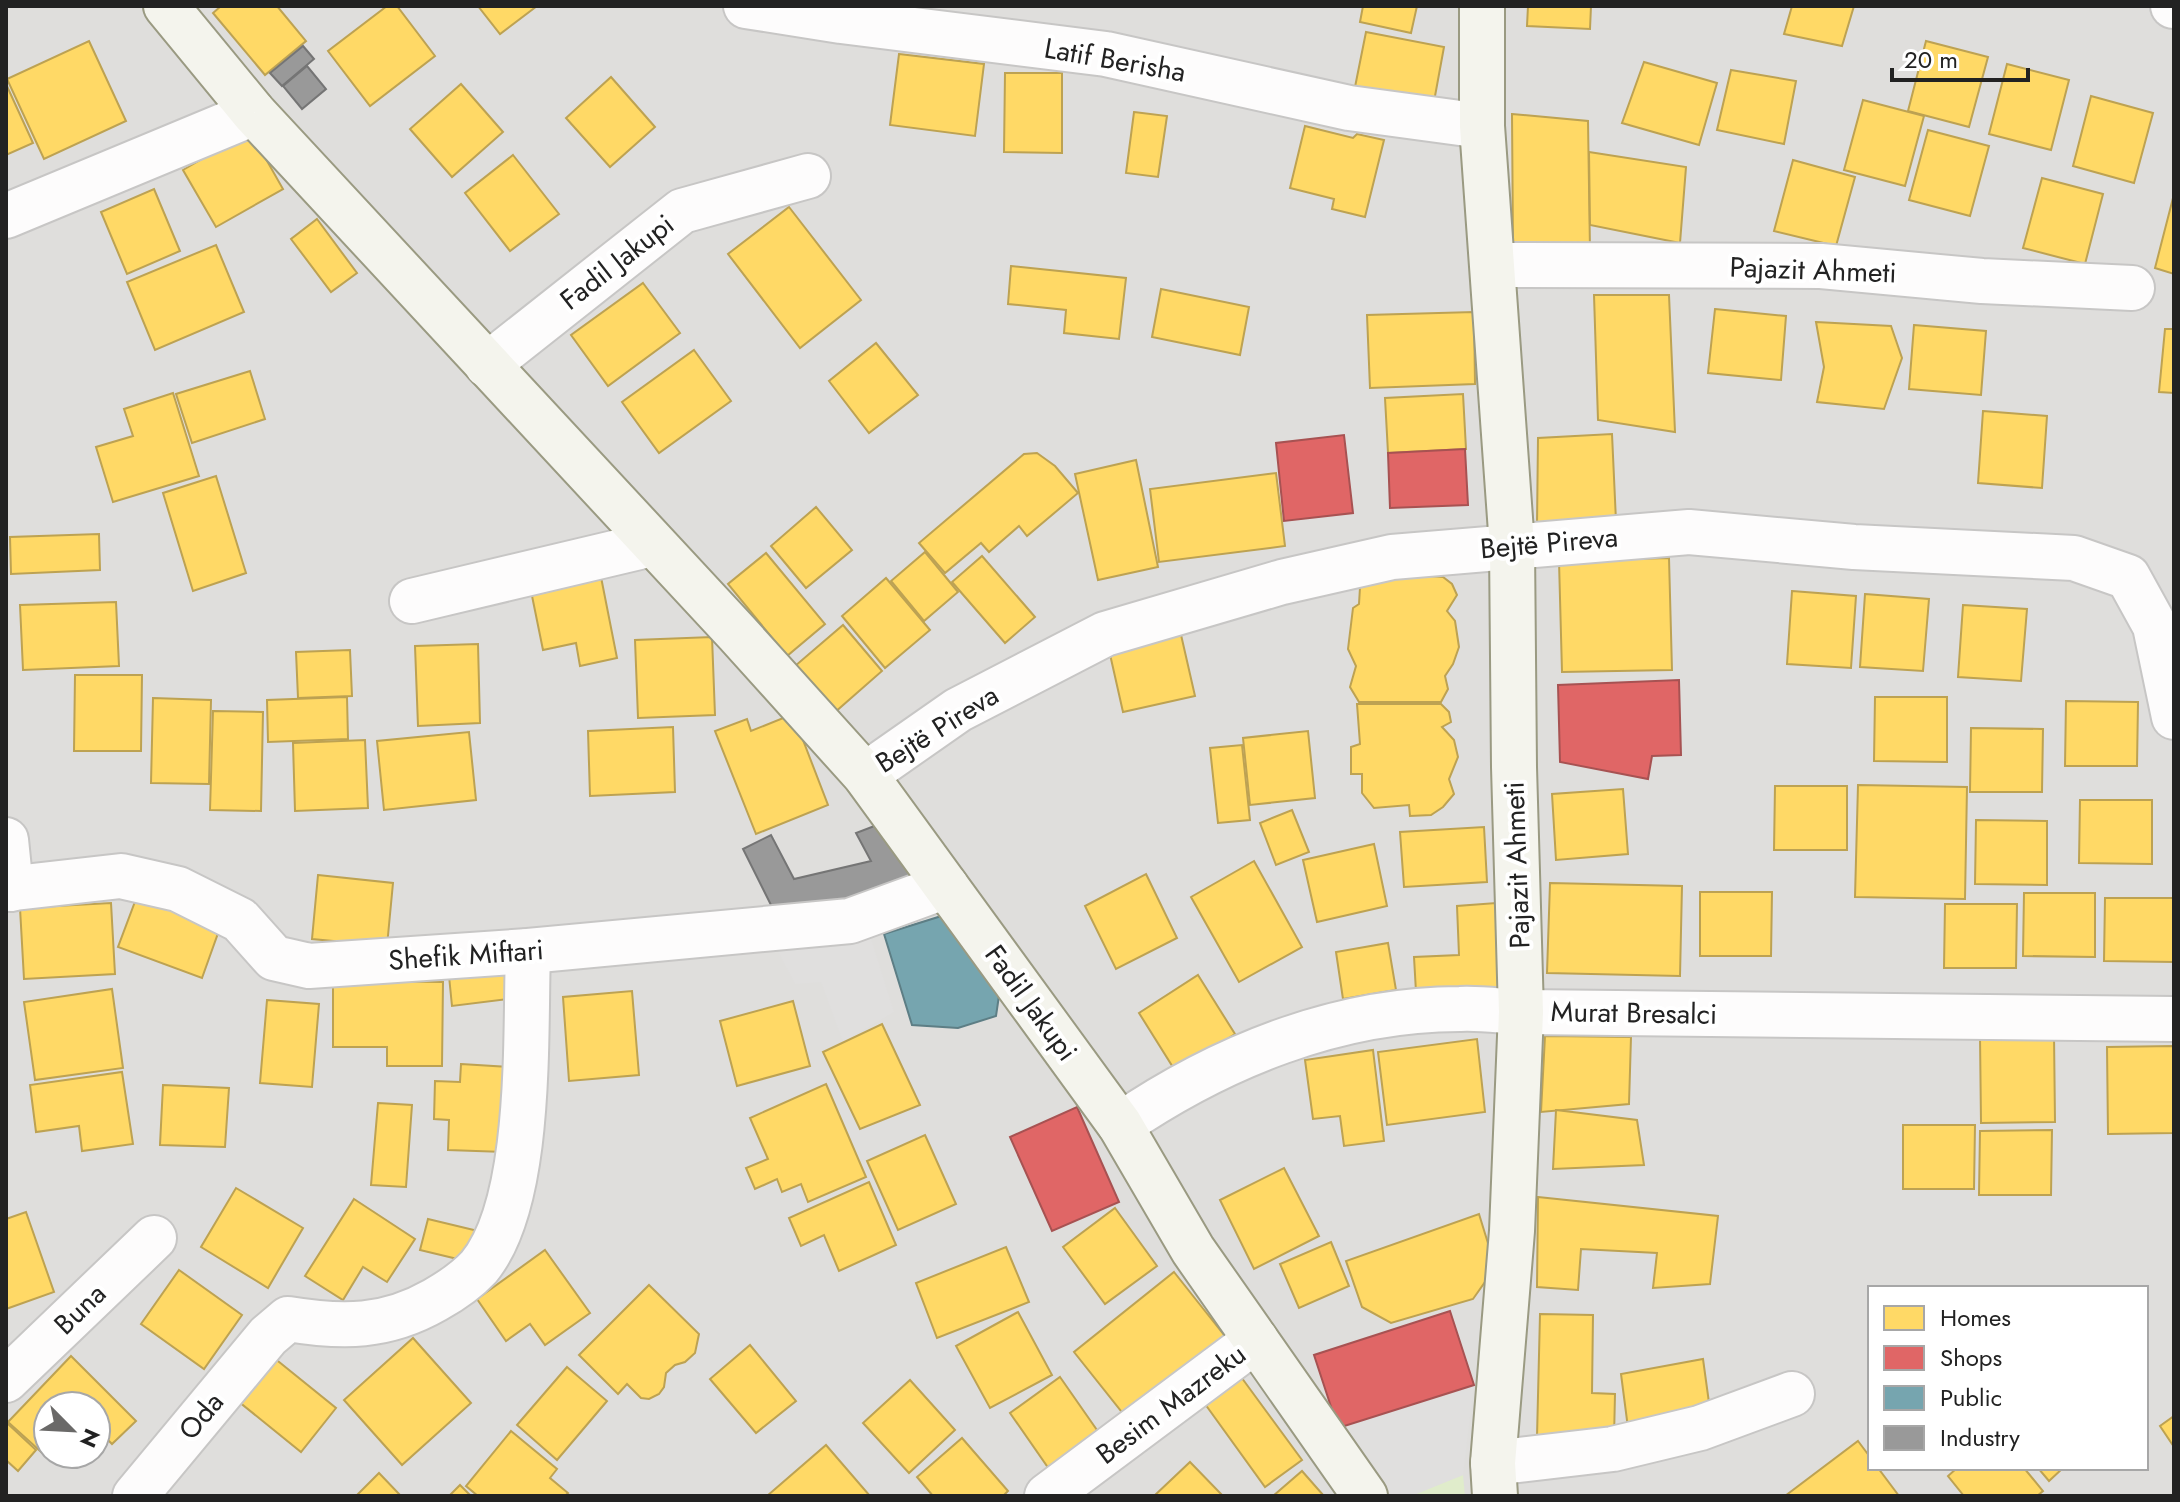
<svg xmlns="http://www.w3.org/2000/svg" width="2180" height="1502" font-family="Jost,sans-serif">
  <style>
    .residential { fill: #dfdedc; fill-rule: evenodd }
    .grass { fill: #e0eccb }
    .parking { fill: #e0dfde }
    .homes { fill: #ffd966; stroke: #bda252; stroke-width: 2 }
    .shops { fill: #e06666; stroke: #a75252; stroke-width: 2 }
    .public { fill: #76a5af; stroke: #5d7e85; stroke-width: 2 }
    .industry { fill: #999; stroke: #757575; stroke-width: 2 }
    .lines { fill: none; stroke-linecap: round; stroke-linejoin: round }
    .street-casing { stroke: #c7c6c5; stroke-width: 48 }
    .secondary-casing { stroke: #9a9a82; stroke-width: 48 }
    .street { stroke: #fdfcfc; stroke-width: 44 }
    .secondary { stroke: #f4f4ed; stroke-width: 44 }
    .labels { text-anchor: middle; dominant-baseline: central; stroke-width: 8; stroke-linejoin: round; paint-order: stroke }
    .street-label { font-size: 28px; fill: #222; stroke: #fff }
  </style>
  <rect width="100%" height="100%" fill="#f0eeeb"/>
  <path class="residential" d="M6,6H2174V1496H6ZM1870,1288H2146V1468H1870ZM48,1406H96V1454H48Z"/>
  <polygon class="grass" points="1463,1475 1465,1496 1411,1496"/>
  <g class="parking">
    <polygon points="868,929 894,1012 843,1042 821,982 795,984 774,944"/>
    <polygon points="1474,1385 1463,1475 1411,1496 1385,1496 1338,1429"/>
  </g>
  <g class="homes">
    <polygon points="221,6 277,6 306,41 265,75 213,13"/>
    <polygon points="387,6 397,6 435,56 370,106 328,51"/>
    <polygon points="478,6 537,6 500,34"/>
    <polygon points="1363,6 1417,6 1411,33 1360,22"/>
    <polygon points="1528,6 1591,6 1590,29 1527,26"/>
    <polygon points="1792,6 1854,6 1842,46 1784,34"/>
    <polygon points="1366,32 1444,47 1433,107 1354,92"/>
    <polygon points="89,41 126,121 44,159 7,79"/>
    <polygon points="1926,41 1988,57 1969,127 1908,111"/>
    <polygon points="899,54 984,64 975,136 890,125"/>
    <polygon points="1644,62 1717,83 1699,145 1622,123"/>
    <polygon points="2007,64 2069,80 2051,150 1989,134"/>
    <polygon points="1731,70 1796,81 1784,144 1717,130"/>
    <polygon points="1005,73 1062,73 1062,153 1004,152"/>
    <polygon points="611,77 655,127 610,167 566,118"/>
    <polygon points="6,84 33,143 6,155"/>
    <polygon points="461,84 503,132 452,177 410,129"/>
    <polygon points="2091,96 2153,113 2134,183 2073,166"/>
    <polygon points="1863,100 1924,116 1905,186 1844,170"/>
    <polygon points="1134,112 1167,116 1158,177 1126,173"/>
    <polygon points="1512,114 1588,121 1590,251 1513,246"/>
    <polygon points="1305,126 1353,138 1357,134 1384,140 1365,217 1332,209 1334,199 1290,188"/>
    <polygon points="1928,130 1989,146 1970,216 1909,200"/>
    <polygon points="250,131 283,189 216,227 183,170"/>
    <polygon points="1589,152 1686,167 1680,243 1590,225"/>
    <polygon points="513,155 559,214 510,251 465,193"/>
    <polygon points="1793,160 1855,177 1836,246 1774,231"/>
    <polygon points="2042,178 2103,194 2085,264 2023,248"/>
    <polygon points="154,189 180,251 127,274 101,212"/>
    <polygon points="2173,198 2174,198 2174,274 2155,268"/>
    <polygon points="789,207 861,300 800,348 728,254"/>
    <polygon points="317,219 357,273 331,292 291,239"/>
    <polygon points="216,245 244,312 155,350 127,282"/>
    <polygon points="1011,266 1126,278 1119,339 1064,333 1066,310 1008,304"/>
    <polygon points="643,283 680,333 608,386 571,335"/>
    <polygon points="1161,289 1249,307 1240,355 1152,337"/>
    <polygon points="1594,295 1669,295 1675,432 1598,420"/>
    <polygon points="1715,309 1786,316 1781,380 1708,373"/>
    <polygon points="1474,312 1475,384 1370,388 1367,315"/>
    <polygon points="1816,322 1891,326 1902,358 1884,409 1817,402 1824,367"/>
    <polygon points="1914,325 1986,331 1981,395 1909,389"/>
    <polygon points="2165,329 2174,329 2174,393 2159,392"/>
    <polygon points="876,343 918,395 869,433 829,381"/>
    <polygon points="694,350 731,401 659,453 622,402"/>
    <polygon points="250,371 265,419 192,443 176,394"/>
    <polygon points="173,393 199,476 113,502 96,447 133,436 124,409"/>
    <polygon points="1463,394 1466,449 1388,453 1385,398"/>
    <polygon points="1983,411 2047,416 2042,488 1978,483"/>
    <polygon points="1612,434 1616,521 1537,525 1538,438"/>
    <polygon points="1037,453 1055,466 1078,493 1027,536 1019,526 989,552 981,543 945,573 919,543 1024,454"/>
    <polygon points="1136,460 1158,567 1098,580 1075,474"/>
    <polygon points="1276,473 1285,546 1159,562 1150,489"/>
    <polygon points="216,476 246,573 193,591 163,493"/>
    <polygon points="816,507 852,550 806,588 771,546"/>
    <polygon points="99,534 100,570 11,574 10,537"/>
    <polygon points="925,552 958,592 924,621 891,581"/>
    <polygon points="766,553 825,624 787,656 728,584"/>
    <polygon points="982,556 1035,617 1005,643 952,582"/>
    <polygon points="1669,558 1672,670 1562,672 1559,561"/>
    <polygon points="1361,571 1443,577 1452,584 1457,595 1447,611 1455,621 1459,647 1453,664 1445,676 1448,689 1441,702 1359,702 1350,687 1356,666 1348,649 1353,608 1359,604"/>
    <polygon points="600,572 617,658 580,666 576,643 543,650 530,586"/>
    <polygon points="886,578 930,630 885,668 842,616"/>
    <polygon points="1792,591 1856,596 1851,668 1787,664"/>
    <polygon points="1865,594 1929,599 1923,671 1860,667"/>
    <polygon points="116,602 119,666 23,670 20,605"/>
    <polygon points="1963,605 2027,609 2021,681 1958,677"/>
    <polygon points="843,625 882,671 834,713 795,666"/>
    <polygon points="1179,626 1195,696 1123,712 1107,641"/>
    <polygon points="712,637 715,715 638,718 635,640"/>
    <polygon points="478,644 480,723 418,726 415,646"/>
    <polygon points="350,650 352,696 298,698 296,652"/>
    <polygon points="75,675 142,675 141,751 74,751"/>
    <polygon points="347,697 348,739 268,742 267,700"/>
    <polygon points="1875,697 1947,697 1947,762 1874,761"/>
    <polygon points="153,698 211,700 209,784 151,783"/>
    <polygon points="2066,701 2138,702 2137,766 2065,766"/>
    <polygon points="1357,704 1441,704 1449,712 1451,722 1442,727 1454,740 1458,757 1449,779 1454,794 1443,807 1431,815 1410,816 1409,805 1374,808 1362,793 1362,774 1351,774 1351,747 1360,744"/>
    <polygon points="213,711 263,712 261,811 210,810"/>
    <polygon points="793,714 828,805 756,834 715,731 747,719 751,731"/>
    <polygon points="673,727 675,792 590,796 588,731"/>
    <polygon points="1971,728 2043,729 2042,792 1970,792"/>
    <polygon points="1308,731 1315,798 1250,805 1243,738"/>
    <polygon points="469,732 476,800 384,810 377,741"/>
    <polygon points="365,740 368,808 295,811 293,743"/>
    <polygon points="1242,745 1250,820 1218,823 1210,748"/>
    <polygon points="1858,785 1967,787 1965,899 1855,897"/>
    <polygon points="1775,786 1847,786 1847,850 1774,850"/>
    <polygon points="1623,789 1628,854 1556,860 1552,794"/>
    <polygon points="2080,800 2152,800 2152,864 2079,863"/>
    <polygon points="1292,810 1309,852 1276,865 1260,823"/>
    <polygon points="1976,820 2047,821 2047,885 1975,884"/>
    <polygon points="1484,827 1487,882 1404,887 1400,832"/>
    <polygon points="1374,844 1387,906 1317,922 1303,860"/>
    <polygon points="1254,861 1302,947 1239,982 1191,897"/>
    <polygon points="1146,874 1177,938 1116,969 1085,906"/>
    <polygon points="318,875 393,883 387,946 312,939"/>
    <polygon points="1550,883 1682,886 1680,976 1547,973"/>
    <polygon points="139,891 222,922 202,978 118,947"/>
    <polygon points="1700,892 1772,892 1771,956 1700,956"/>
    <polygon points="2024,893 2095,893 2095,957 2023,956"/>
    <polygon points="2105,898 2174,898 2174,962 2104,961"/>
    <polygon points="111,903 115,974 24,979 20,908"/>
    <polygon points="1496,903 1500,989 1416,992 1414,957 1459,955 1457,906"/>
    <polygon points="1945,904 2017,904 2016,968 1944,968"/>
    <polygon points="1388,943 1396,990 1343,999 1336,952"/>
    <polygon points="512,969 516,998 452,1006 449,976"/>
    <polygon points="1198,975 1235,1034 1176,1072 1139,1013"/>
    <polygon points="333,981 443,982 442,1066 387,1066 387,1047 333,1047"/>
    <polygon points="112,989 123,1068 35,1080 24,1002"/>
    <polygon points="632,991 639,1075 569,1081 563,997"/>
    <polygon points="267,1000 319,1004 312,1087 260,1083"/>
    <polygon points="793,1001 810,1066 737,1086 720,1021"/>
    <polygon points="882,1024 920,1105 860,1129 823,1052"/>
    <polygon points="2054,1035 2055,1122 1981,1123 1980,1036"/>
    <polygon points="1545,1036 1631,1037 1629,1104 1541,1112"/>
    <polygon points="1477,1039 1485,1112 1387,1125 1378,1052"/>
    <polygon points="2174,1046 2174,1133 2108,1134 2107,1047"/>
    <polygon points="1373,1050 1384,1141 1344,1146 1340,1116 1313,1119 1305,1060"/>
    <polygon points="461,1064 509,1067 504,1152 448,1150 449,1120 434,1119 435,1081 460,1082"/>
    <polygon points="122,1072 133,1144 82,1151 79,1126 36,1132 30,1085"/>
    <polygon points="826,1084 866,1177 808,1202 801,1184 782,1192 777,1179 755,1189 746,1168 768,1159 750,1118"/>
    <polygon points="163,1085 229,1088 225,1147 160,1145"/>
    <polygon points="378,1103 412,1105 406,1187 371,1185"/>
    <polygon points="1556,1110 1637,1120 1644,1165 1553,1169"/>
    <polygon points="1903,1125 1975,1125 1974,1189 1903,1189"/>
    <polygon points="2052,1130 2051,1195 1979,1195 1980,1131"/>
    <polygon points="925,1135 956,1204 898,1230 867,1161"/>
    <polygon points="1284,1168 1319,1236 1254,1269 1220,1200"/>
    <polygon points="869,1182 896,1245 839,1271 824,1235 801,1246 789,1218"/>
    <polygon points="236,1188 303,1228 268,1288 201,1247"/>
    <polygon points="1538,1197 1718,1216 1710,1284 1653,1288 1657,1253 1581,1249 1578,1290 1537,1287"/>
    <polygon points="354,1199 415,1239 387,1282 363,1267 343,1300 305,1276"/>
    <polygon points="1115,1208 1157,1266 1105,1304 1063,1247"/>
    <polygon points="26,1212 54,1292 6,1309 6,1219"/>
    <polygon points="1479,1214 1491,1253 1487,1279 1473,1299 1391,1323 1362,1307 1346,1261"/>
    <polygon points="428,1219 478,1231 470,1262 420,1250"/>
    <polygon points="1331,1242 1349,1286 1299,1308 1280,1264"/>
    <polygon points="1006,1247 1029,1302 937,1338 916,1283"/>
    <polygon points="545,1250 590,1313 545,1345 530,1324 506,1341 477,1299"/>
    <polygon points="179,1270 242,1315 204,1369 141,1324"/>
    <polygon points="1174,1272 1228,1340 1129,1421 1074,1352"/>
    <polygon points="649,1285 699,1334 695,1353 685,1362 675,1365 666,1373 664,1387 659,1394 649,1399 641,1398 627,1384 618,1394 579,1355"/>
    <polygon points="1018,1312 1052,1375 990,1408 956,1346"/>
    <polygon points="1540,1314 1593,1315 1592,1393 1615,1394 1614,1438 1537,1437"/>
    <polygon points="413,1338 471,1403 402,1465 344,1400"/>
    <polygon points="750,1345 796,1401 756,1433 710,1379"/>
    <polygon points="268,1353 336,1408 301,1452 233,1397"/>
    <polygon points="71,1356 136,1421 112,1444 106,1438 96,1447 96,1406 48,1406 48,1454 53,1454 49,1459 8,1422"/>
    <polygon points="1703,1359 1710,1410 1628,1428 1621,1374"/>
    <polygon points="567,1367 607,1401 557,1460 517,1425"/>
    <polygon points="1236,1370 1302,1460 1265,1487 1200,1397"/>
    <polygon points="1060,1377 1106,1443 1056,1479 1010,1413"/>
    <polygon points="910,1380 955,1430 909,1473 863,1423"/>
    <polygon points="2174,1416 2174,1447 2160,1426"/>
    <polygon points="7,1423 36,1450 18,1471 6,1460"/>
    <polygon points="511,1431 557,1469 550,1478 568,1493 565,1496 478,1496 466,1486"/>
    <polygon points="962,1438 1008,1491 1003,1496 933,1496 917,1477"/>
    <polygon points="1858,1441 1870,1457 1870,1468 1878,1468 1899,1496 1785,1496"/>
    <polygon points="826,1445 870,1496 767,1496"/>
    <polygon points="1190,1462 1223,1496 1154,1496"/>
    <polygon points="1957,1468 2024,1468 2043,1491 2037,1496 1964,1496 1948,1476"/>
    <polygon points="2038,1468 2063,1468 2049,1481"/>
    <polygon points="1302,1471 1324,1496 1273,1496"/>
    <polygon points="379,1473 401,1496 356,1496"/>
    <polygon points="460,1485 471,1496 449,1496"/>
  </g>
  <g class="shops">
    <polygon points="1344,435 1353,513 1284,521 1276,443"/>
    <polygon points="1465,449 1468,505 1390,508 1388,453"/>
    <polygon points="1679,680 1681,755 1652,756 1648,779 1560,762 1558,685"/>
    <polygon points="1077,1107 1119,1202 1052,1231 1010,1137"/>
    <polygon points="1450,1311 1474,1385 1338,1428 1314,1355"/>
  </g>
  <polygon class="public" points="951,913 1000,989 996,1016 958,1028 912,1025 884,934"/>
  <g class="industry">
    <polygon points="303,46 314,59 282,86 270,73"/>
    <polygon points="307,66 326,89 302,109 283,86"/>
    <polygon points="877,825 916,882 778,919 743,849 771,835 794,879 871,861 856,833"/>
  </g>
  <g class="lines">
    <defs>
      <g id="street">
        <polyline points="746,6 841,21 1106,54 1349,108 1482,126"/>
        <polyline points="2173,6 2174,6"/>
        <polyline points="6,216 254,113"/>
        <polyline points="1494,265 1821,266 1982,281 2132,288"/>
        <polyline points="487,365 682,211 808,176"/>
        <polyline points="412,601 652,544"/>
        <polyline points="865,775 958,710 1105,634 1282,582 1392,557 1689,532 1854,547 2074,558 2128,577 2155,626 2174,717"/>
        <polyline points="6,840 11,889"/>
        <polyline points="6,889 121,876 178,889 240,920 274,958 309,966 528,951 850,921 946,886"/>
        <path d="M1120,1125C1220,1057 1337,1009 1460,1009C1480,1008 1501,1011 1521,1012L2174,1019"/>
        <polyline points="6,1380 154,1238"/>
        <polyline points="1493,1463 1613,1449 1700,1428 1792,1394"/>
        <path d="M135,1496L268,1336L288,1319C343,1328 386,1328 435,1300C451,1291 467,1280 479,1267C533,1201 525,1035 528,951"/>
        <polyline points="1047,1496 1256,1340"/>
      </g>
      <g id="secondary">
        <polyline points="166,6 254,113 737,633 865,775 1120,1125 1193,1250 1365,1496"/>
        <polyline points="1482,6 1482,126 1512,546 1514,767 1521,1012 1512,1231 1493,1463 1495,1496"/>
      </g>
    </defs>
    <use href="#street" class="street-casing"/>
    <use href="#secondary" class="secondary-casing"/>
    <use href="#street" class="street"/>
    <use href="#secondary" class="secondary"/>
  </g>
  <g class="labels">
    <g class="street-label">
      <text transform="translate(1115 60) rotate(10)">Latif Berisha</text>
      <text transform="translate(617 262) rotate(-38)">Fadil Jakupi</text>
      <text transform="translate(1813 270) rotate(2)">Pajazit Ahmeti</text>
      <text transform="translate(1549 543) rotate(-5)">Bejtë Pireva</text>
      <text transform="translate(937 729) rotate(-32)">Bejtë Pireva</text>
      <text transform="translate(1517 865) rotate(-92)">Pajazit Ahmeti</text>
      <text transform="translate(466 955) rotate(-4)">Shefik Miftari</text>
      <text transform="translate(1031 1003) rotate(54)">Fadil Jakupi</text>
      <text transform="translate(1634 1013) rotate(1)">Murat Bresalci</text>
      <text transform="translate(80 1309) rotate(-44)">Buna</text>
      <text transform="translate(1171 1404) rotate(-37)">Besim Mazreku</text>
      <text transform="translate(201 1416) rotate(-50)">Oda</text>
    </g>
  </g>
  <rect width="2180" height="1502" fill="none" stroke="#222222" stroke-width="16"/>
  <rect x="1868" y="1286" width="280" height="184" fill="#ffffff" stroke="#a7a7a7" stroke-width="2"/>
  <rect x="1884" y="1306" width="40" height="24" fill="#ffd966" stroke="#a7a7a7" stroke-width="2"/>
  <text x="1940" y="1326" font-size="24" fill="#222222">Homes</text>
  <rect x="1884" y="1346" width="40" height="24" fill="#e06666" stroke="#a7a7a7" stroke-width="2"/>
  <text x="1940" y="1366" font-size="24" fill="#222222">Shops</text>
  <rect x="1884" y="1386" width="40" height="24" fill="#76a5af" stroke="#a7a7a7" stroke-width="2"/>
  <text x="1940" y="1406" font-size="24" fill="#222222">Public</text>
  <rect x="1884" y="1426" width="40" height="24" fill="#999999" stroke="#a7a7a7" stroke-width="2"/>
  <text x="1940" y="1446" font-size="24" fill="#222222">Industry</text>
  <g transform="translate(72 1430) rotate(114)"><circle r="38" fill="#ffffff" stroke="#a7a7a7" stroke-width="2"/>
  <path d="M0-6L14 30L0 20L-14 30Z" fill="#6a6968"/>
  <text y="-12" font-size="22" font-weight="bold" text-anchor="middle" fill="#222222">N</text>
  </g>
  <path d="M1892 68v12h136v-12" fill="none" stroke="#222222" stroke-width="4"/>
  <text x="1904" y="68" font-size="24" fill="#222222" stroke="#ffffff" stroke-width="6" paint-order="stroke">20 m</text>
</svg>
